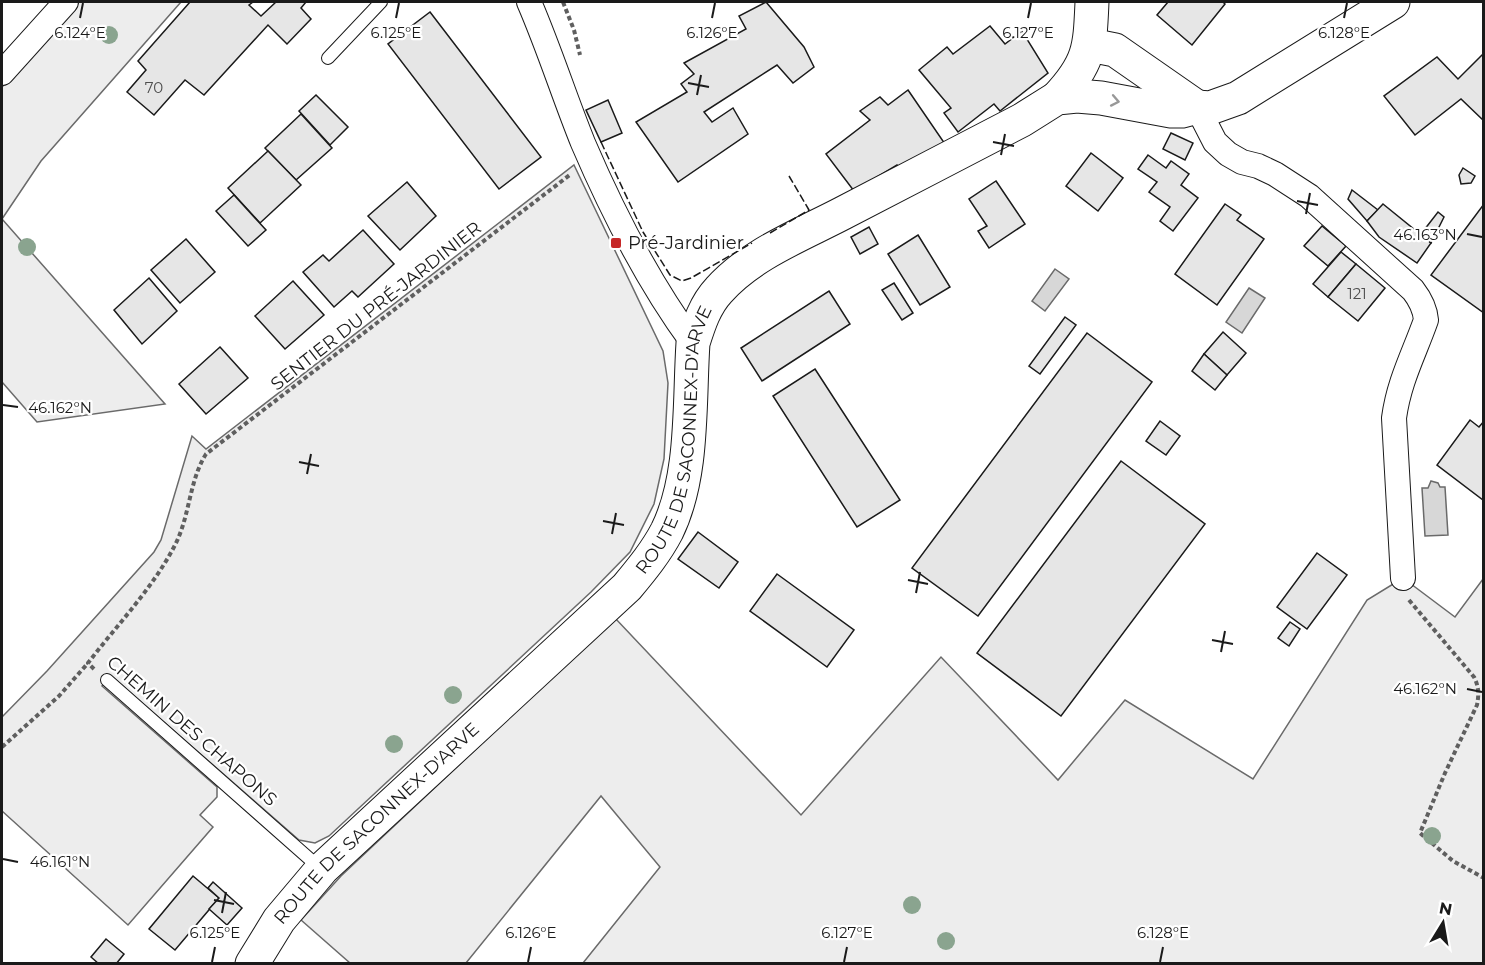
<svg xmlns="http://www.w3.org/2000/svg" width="1485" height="965" font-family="Montserrat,sans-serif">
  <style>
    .built { fill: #ededed; stroke: #6a6a6a; stroke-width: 1.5 }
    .water { fill: #d7d7d7; stroke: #6a6a6a; stroke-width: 1.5 }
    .building { fill: #e6e6e6; stroke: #1a1a1a; stroke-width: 1.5 }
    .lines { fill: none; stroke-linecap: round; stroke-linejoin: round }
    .lane-casing { stroke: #1a1a1a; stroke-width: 14 }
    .street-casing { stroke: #1a1a1a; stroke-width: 26 }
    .secondary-casing { stroke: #1a1a1a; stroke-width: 35 }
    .path { stroke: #5f5f5f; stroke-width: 4; stroke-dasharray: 4.5 3; stroke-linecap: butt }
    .lane { stroke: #fff; stroke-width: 12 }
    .street { stroke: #fff; stroke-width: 24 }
    .secondary { stroke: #fff; stroke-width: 33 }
    .fence { stroke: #1a1a1a; stroke-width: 1.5; stroke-dasharray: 8 3; stroke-linecap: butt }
    .tree { fill: #8aa48f }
    .oneway { stroke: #989898 }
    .ticks { fill: none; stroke: #1a1a1a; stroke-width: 2 }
    .poi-dot { fill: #c62828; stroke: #fff; stroke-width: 2 }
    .labels { text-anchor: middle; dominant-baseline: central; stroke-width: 4.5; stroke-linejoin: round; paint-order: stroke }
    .number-label { font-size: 15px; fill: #4d4d4d }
    .poi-label { font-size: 18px; fill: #1a1a1a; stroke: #fff; text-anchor: start }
    .street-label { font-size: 18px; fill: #1a1a1a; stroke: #fff }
    .ticks-label { font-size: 15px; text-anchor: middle; fill: #1a1a1a; stroke: #fff; stroke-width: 4.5; stroke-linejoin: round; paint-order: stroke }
  </style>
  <rect width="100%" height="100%" fill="#fff"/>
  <g class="built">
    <polygon points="79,2 181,2 41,161 2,219 165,404 37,422 2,382 2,87"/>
    <polygon points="574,165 663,351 668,383 664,459 654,504 630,552 591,592 329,836 315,843 299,840 111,676 102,686 217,787 217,797 200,815 213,827 128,925 2,811 2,717 47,671 154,552 161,540 192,436 206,449"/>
    <polygon points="1403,578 1455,617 1483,579 1483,963 583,963 660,867 601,796 466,963 350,963 301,920 341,876 615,618 801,815 941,657 1058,780 1125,700 1253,779 1367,600"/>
  </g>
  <g class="water">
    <polygon points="1055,269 1069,279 1045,311 1032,301"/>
    <polygon points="1249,288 1265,298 1242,333 1226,322"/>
    <polygon points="1431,481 1438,483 1440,487 1445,487 1448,535 1425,536 1422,488 1428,488"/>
  </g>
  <g class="building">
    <polygon points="190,2 253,2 249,5 261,16 276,2 306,2 301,8 311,19 287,44 268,25 204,95 185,80 154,115 127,92 146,70 138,61"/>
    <polygon points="766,2 804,47 814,67 793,83 777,65 704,112 712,122 733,108 748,134 678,182 636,122 687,92 681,84 694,74 684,63 746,29 739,16"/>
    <polygon points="1168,2 1223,2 1225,4 1192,45 1157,15"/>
    <polygon points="430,12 541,157 499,189 388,44"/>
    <polygon points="990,26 1005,44 1022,31 1048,73 1000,111 994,104 958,132 944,113 951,108 919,70 947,47 953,54"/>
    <polygon points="1484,53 1484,121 1461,99 1415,135 1384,96 1437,57 1458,79"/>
    <polygon points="908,90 945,144 902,171 897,165 854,191 826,154 870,120 860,111 880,97 888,105"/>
    <polygon points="316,95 348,127 330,145 299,111"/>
    <polygon points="608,100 622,133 601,142 586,110"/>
    <polygon points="301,114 332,148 296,180 265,148"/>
    <polygon points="1171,133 1193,143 1185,160 1163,149"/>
    <polygon points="268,151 301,185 260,223 228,188"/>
    <polygon points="1091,153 1123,178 1098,211 1066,186"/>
    <polygon points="1148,155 1166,168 1171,161 1189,174 1181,185 1198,198 1173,231 1160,221 1170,207 1149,192 1157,182 1138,169"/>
    <polygon points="1463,168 1475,176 1471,183 1461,184 1459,175"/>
    <polygon points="996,181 1025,224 989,248 978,231 987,226 969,199"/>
    <polygon points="407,182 436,216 400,250 368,216"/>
    <polygon points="1352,190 1378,210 1367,221 1348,199"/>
    <polygon points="234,195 266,230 248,246 216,211"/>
    <polygon points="1225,204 1241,215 1237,220 1264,239 1217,305 1175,274"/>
    <polygon points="1383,204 1431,243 1417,263 1379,237 1367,221"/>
    <polygon points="1484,204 1484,313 1431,275"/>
    <polygon points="1438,212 1444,217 1431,243 1421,234"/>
    <polygon points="1322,226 1346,246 1328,266 1304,246"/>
    <polygon points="869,227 878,244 860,254 851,237"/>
    <polygon points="363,230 394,264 358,297 352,291 334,307 303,272 323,255 329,261"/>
    <polygon points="918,235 950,287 920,305 888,254"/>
    <polygon points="186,239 215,272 180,303 151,270"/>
    <polygon points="1341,252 1356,264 1328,297 1313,284"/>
    <polygon points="1356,264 1385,288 1358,321 1328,297"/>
    <polygon points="149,278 177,311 142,344 114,310"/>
    <polygon points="293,281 324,315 285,349 255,316"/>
    <polygon points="894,283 913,313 902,320 882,290"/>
    <polygon points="829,291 850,324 762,381 741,348"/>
    <polygon points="1065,317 1076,325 1040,374 1029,366"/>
    <polygon points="1223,332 1246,353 1227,375 1204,354"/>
    <polygon points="1087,333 1152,382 978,616 912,568"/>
    <polygon points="220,347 248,378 206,414 179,384"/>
    <polygon points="1204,354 1227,375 1215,390 1192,371"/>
    <polygon points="815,369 900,500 857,527 773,396"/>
    <polygon points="1470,420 1479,427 1484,421 1483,500 1437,465"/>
    <polygon points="1160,421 1180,436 1166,455 1146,441"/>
    <polygon points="1121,461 1205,524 1061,716 977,653"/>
    <polygon points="698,532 738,562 719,588 678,559"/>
    <polygon points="1317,553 1347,575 1307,629 1277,607"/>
    <polygon points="777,574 854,630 827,667 750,611"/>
    <polygon points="1290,622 1300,629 1289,646 1278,638"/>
    <polygon points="193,876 219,898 175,950 149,929"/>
    <polygon points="213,882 242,908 227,925 209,909 219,898 208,888"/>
    <polygon points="106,939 124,954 116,964 99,964 91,957"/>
  </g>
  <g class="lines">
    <defs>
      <g id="lane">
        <polyline points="328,58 381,2"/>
        <polyline points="107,680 321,869"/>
      </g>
      <g id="street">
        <path d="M529,2C549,48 564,96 583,143C613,213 648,282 693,343"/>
        <polyline points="2,73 66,2"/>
        <path d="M1197,107L1215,142L1228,154L1242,162L1258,166L1275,174L1309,196L1413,290C1420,299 1425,308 1426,320C1414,354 1399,381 1394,418L1403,578"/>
      </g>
      <g id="secondary">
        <polyline points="1090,45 1115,50 1197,107"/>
        <path d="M1057,98C1090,63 1090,47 1092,2"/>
        <path id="s1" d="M252,964L279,920L322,869L627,587C642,569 656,552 667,531C694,476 689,403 693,343C699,324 705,305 719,290C751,254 801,235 843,213C903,182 962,151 1022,120L1057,98L1077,96L1101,98L1171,111H1182L1197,107L1210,108L1238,98L1393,2"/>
      </g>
    </defs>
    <use href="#lane" class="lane-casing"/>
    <use href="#street" class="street-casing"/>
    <use href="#secondary" class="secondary-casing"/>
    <g class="path">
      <polyline points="563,2 574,30 580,55"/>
      <path d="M1409,600L1474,677C1479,687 1479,694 1477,705L1445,773L1420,833L1453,861L1484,878"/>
      <path d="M94,669L88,663C117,625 153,588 175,545C190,516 189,481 206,454L571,174"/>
      <polyline points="2,747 59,696 88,663"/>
    </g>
    <use href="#lane" class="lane"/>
    <use href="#street" class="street"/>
    <use href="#secondary" class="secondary"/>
    <g class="fence">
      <polyline points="601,142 643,232 670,275 682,281 691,278 752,243"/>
      <polyline points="770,233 809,210 789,176"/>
    </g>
  </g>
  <g class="tree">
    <circle cx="109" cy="35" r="9"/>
    <circle cx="27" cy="247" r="9"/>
    <circle cx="453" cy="695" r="9"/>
    <circle cx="394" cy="744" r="9"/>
    <circle cx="1432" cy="836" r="9"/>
    <circle cx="912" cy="905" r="9"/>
    <circle cx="946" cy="941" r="9"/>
  </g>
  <defs><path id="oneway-chevron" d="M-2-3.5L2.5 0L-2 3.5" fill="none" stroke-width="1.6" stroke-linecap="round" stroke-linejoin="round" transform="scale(1.5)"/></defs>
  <use class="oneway" href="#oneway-chevron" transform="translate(1115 101) rotate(11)"/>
  <path class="ticks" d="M80,18L83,3M396,18L399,3M712,18L715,3M1028,18L1031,3M1344,18L1347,3M688,83L709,87M697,95L701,75M993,142L1014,146M1001,155L1005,134M1297,201L1318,205M1306,214L1310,193M1467,234L1482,237M3,405L18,407M299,462L319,466M307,474L311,454M603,521L624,525M612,534L616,513M908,580L928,584M916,593L920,572M1212,640L1233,644M1221,652L1225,631M1467,689L1482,692M3,859L18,862M214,900L234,904M222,913L226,892M212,962L215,947M528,962L531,947M844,962L847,947M1160,962L1163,947"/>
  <rect class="poi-dot" x="610" y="237" width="12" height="12" rx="3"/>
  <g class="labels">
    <g class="number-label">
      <text x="154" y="87">70</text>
      <text x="1357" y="293">121</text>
    </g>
    <g class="poi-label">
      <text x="628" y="243">Pré-Jardinier</text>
    </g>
    <g class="street-label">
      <text transform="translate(376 306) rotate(-38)">SENTIER DU PRÉ-JARDINIER</text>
      <text stroke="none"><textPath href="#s1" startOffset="693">ROUTE DE SACONNEX-D'ARVE</textPath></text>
      <text transform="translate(192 731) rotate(41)">CHEMIN DES CHAPONS</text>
      <text stroke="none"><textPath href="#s1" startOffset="189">ROUTE DE SACONNEX-D'ARVE</textPath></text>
    </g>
  </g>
  <g class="ticks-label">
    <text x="80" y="38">6.124°E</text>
    <text x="396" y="38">6.125°E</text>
    <text x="712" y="38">6.126°E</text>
    <text x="1028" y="38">6.127°E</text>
    <text x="1344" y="38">6.128°E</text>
    <text x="1425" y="240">46.163°N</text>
    <text x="60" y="413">46.162°N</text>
    <text x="1425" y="694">46.162°N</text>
    <text x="60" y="867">46.161°N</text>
    <text x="215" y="938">6.125°E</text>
    <text x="531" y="938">6.126°E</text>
    <text x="847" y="938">6.127°E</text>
    <text x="1163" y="938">6.128°E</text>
  </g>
  <rect width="1485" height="965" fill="none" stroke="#1a1a1a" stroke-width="6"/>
  <g transform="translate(1443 923) rotate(11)" stroke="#ffffff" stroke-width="4.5" paint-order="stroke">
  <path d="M0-4.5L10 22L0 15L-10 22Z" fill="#1a1a1a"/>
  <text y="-9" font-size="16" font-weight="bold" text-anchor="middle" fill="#1a1a1a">N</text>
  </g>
</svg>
